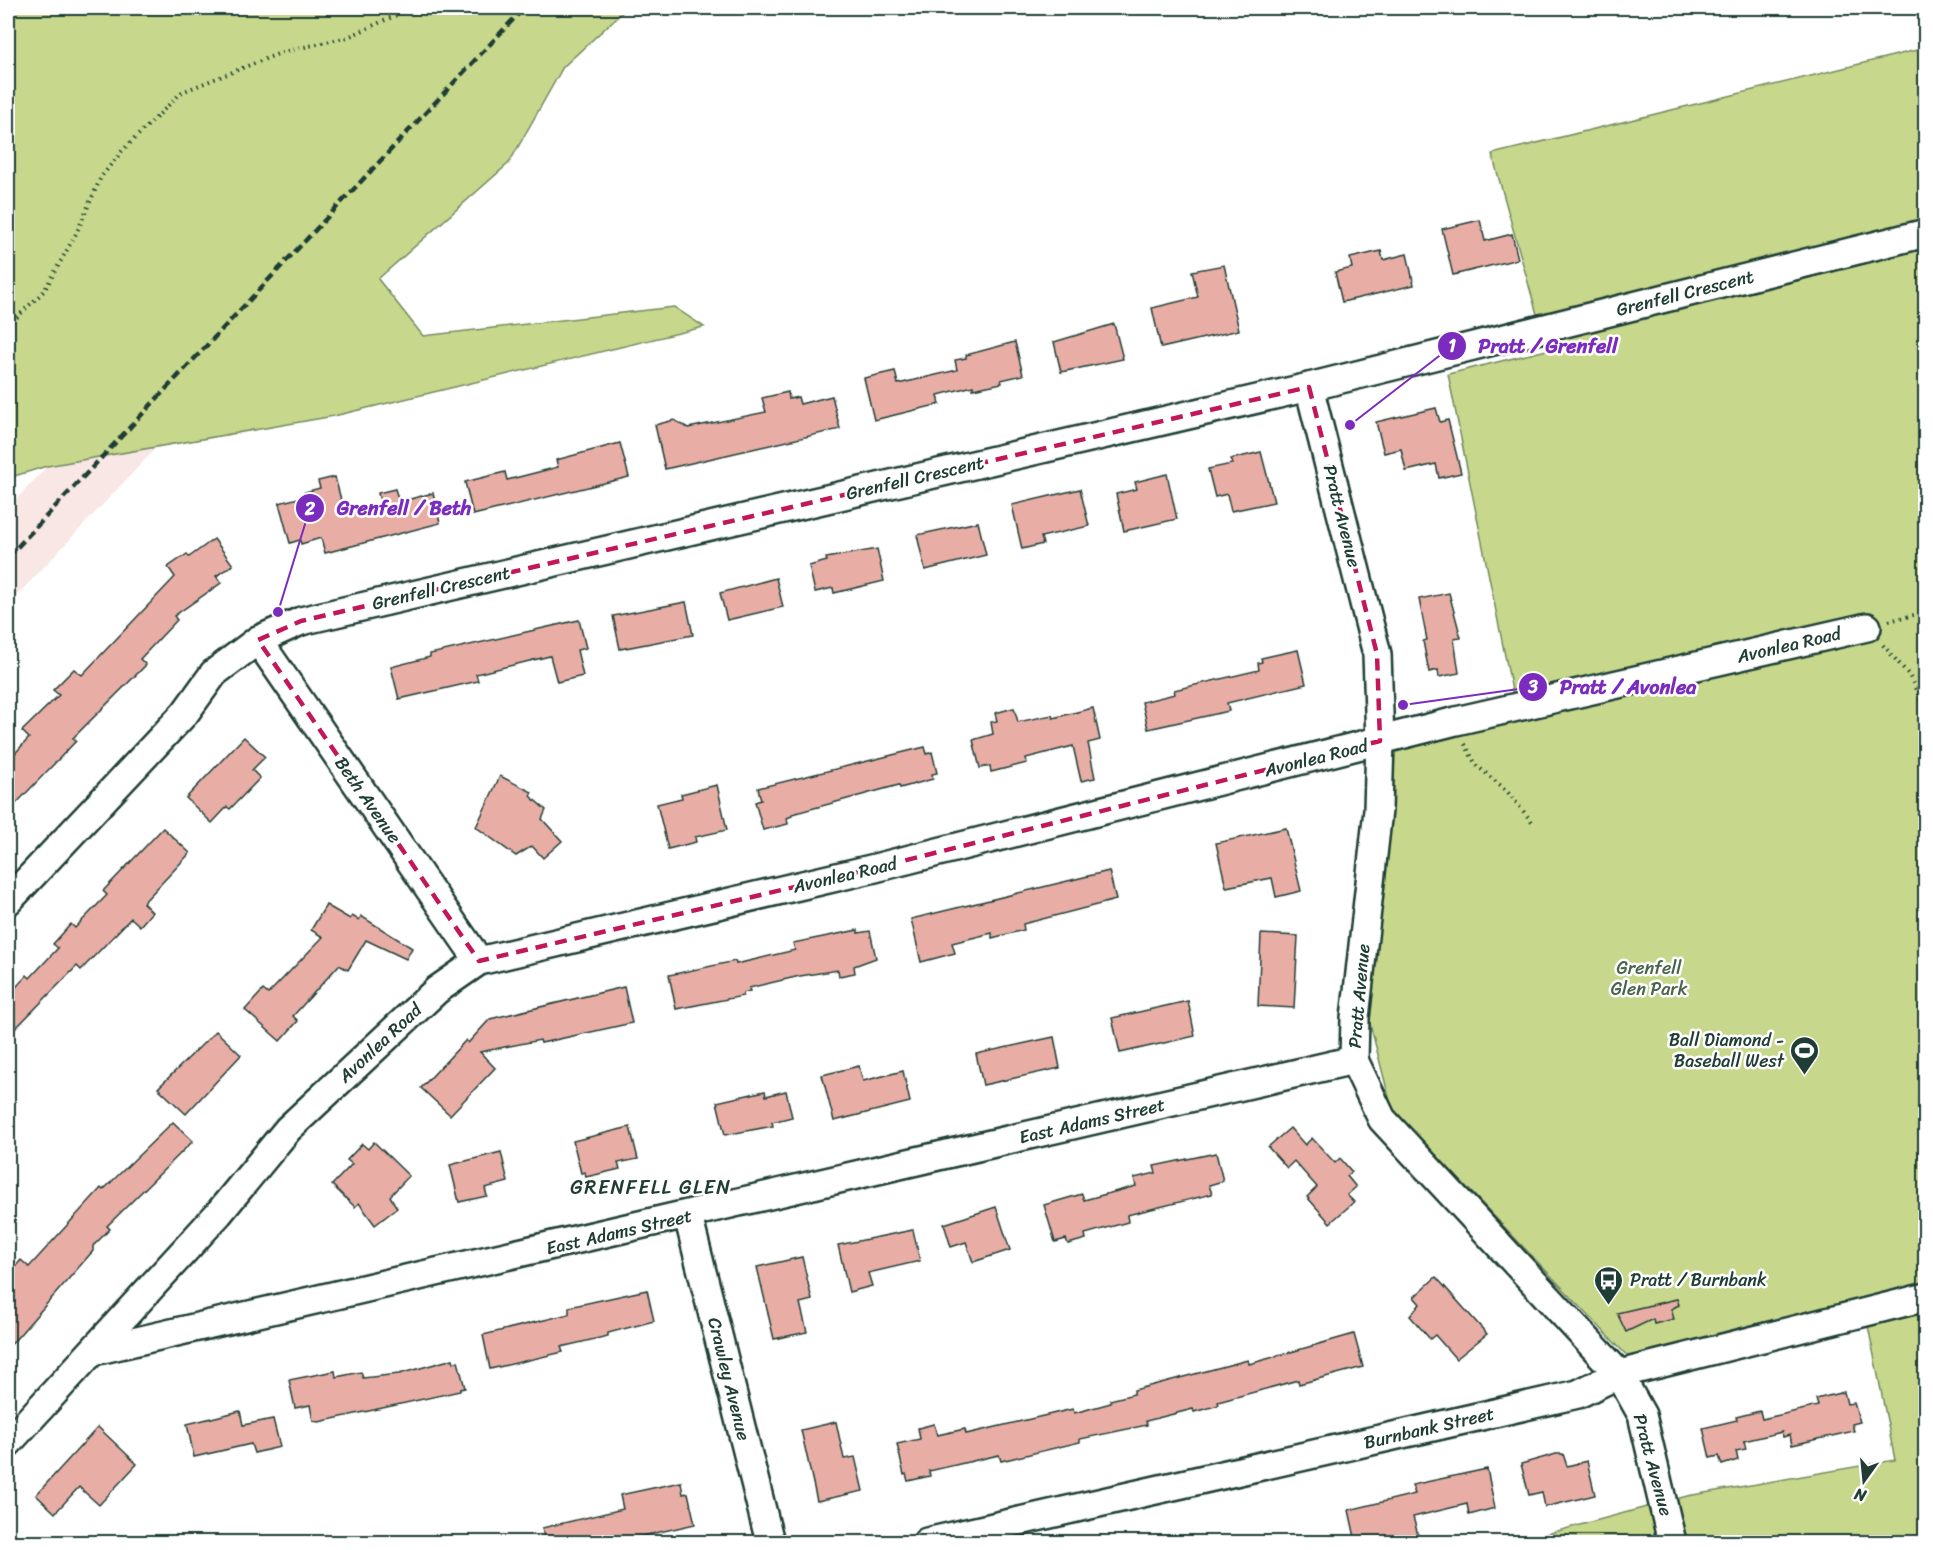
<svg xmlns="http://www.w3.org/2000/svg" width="1933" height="1550" font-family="Sriracha,sans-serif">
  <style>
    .built { fill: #f8e7e4 }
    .green { fill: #c7d88c; stroke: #738a60; stroke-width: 1.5 }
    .building { fill: #e8aea6; stroke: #1f3d34; stroke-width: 1.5 }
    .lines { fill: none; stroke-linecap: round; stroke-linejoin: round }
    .minor-casing { stroke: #1f3d34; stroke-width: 32 }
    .path { stroke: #1f3d34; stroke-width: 4; stroke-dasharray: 1.5 4.5; stroke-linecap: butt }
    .minor { stroke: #fff; stroke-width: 27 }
    .rail { stroke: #1f3d34; stroke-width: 4.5; stroke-dasharray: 9 4.5; stroke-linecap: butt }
    .marked { fill: none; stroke: #c2185b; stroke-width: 4.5; stroke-dasharray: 12 8; stroke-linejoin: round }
    .labels { text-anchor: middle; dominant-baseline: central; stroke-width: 5; stroke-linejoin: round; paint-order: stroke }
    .street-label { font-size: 18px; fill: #1f3d34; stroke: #fff }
    .park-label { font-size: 18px; fill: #49644a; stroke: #fff }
    .poi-label { font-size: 18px; fill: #1f3d34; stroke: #fff; text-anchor: end }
    .neighbourhood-label { font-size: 20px; letter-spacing: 1.5px; fill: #1f3d34; stroke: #fff }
    .leader { fill: none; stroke: #7b2cbf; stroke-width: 2 }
    .callout-dot { fill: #7b2cbf; stroke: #fff; stroke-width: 2 }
    .mark-label { font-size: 18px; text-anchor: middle; font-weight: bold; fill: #fff }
    .callout-label { font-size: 20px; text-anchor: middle; font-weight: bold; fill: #7b2cbf; stroke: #fff; stroke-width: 5; stroke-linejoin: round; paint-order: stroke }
  </style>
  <rect width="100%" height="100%" fill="#fff"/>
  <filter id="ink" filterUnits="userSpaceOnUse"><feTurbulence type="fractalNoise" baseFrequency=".0167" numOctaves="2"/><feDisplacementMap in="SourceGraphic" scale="12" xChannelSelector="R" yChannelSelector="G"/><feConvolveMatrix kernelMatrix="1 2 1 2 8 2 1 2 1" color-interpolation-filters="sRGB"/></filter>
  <g filter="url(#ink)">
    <polygon class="built" points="480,8 571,8 8,605 8,508"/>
    <g class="green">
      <polygon points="8,8 627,8 563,67 509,163 378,279 423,336 674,307 704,327 334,416 47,466 8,478"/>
      <polygon points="1925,48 1925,1287 1633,1362 1392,1109 1369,1020 1391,751 1518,720 1448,374 1547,350 1492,154"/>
      <polygon points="1925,1298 1925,1542 1517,1542 1687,1496 1895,1460 1868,1326"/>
    </g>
    <g class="building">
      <polygon points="1480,220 1485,241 1512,234 1518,259 1453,275 1442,229"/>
      <polygon points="1381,251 1383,260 1407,254 1414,285 1342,302 1335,272 1352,268 1350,258"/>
      <polygon points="1224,265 1239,330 1161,348 1152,308 1198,297 1192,271"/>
      <polygon points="1114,324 1123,359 1061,372 1054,342"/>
      <polygon points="1015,342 1023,375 1001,380 1002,383 973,389 973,386 938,395 940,404 874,420 864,378 895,371 898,384 957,370 955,360 966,358 966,355"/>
      <polygon points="788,392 789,399 798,397 800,404 832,396 840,429 665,469 655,425 674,420 688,428 766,412 762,398"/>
      <polygon points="1436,408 1440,422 1448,420 1461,473 1439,478 1436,464 1406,471 1401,449 1384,453 1376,422"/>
      <polygon points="620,443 629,477 473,515 465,482 505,472 507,480 558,467 556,460"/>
      <polygon points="1261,452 1274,502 1231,511 1227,494 1215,497 1208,469 1232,464 1231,459"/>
      <polygon points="1167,474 1177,519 1124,531 1116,494 1137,489 1135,482"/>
      <polygon points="335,477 345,515 381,506 378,493 395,489 399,502 433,493 440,523 325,553 321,538 301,544 300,540 290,543 279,503 306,496 305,492 320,488 318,481"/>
      <polygon points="1080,489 1089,526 1041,537 1043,544 1022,549 1012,505"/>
      <polygon points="978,522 986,555 925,570 917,535"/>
      <polygon points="214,539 233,565 216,576 221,583 174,616 177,620 140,659 146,665 73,738 76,741 8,812 8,761 29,738 22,731 59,695 53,690 74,669 82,675 175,577 168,567 187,554 189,557"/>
      <polygon points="877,549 884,581 834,593 833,588 815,592 809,566 827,561 826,558"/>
      <polygon points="776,578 783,607 727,620 720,593"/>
      <polygon points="1449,593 1461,638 1454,639 1459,673 1439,677 1438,670 1429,672 1423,641 1427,640 1419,599"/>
      <polygon points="686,602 693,635 620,649 613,616"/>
      <polygon points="579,620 586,648 577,650 583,676 557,682 550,656 476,674 478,681 399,699 391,667 430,657 430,654"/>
      <polygon points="1298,650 1306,684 1227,703 1229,711 1148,729 1142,702 1175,694 1174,690 1259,670 1258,663 1262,662 1261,658"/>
      <polygon points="1014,708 1018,722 1052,715 1053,718 1093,708 1100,740 1088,743 1095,778 1081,781 1073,746 1026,758 1027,763 991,772 990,766 980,768 973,740 993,734 991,722 997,721 995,713"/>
      <polygon points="244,737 265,757 252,770 260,778 230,809 227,807 212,823 186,798"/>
      <polygon points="925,747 927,754 932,752 937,773 932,774 933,779 900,788 899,785 792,814 792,816 787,818 788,824 763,830 755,802 761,800 758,788"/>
      <polygon points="500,776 532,792 530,796 546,810 542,819 562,841 543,858 532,846 516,856 476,827"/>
      <polygon points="717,785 727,830 695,837 696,842 668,849 657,804 682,798 681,794"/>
      <polygon points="163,828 190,853 143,903 152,912 140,926 131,918 81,970 77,966 8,1036 8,996 27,975 30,978 58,948 53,944 71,924 75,928 107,895 103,891"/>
      <polygon points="1286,828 1301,891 1276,897 1272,878 1226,887 1216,843"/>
      <polygon points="1109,871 1116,900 1023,924 1024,930 992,938 992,933 952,943 955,953 921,962 911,919"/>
      <polygon points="326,905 350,919 352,916 359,920 361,916 412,948 406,959 366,940 348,970 339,965 293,1016 298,1021 280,1041 245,1010 263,990 268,994 323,937 311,930"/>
      <polygon points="858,930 858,933 870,931 876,958 854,966 855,973 839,976 838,970 800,976 749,988 750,991 743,993 743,996 676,1009 669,975 735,961 736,964 795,950 793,943"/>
      <polygon points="1261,934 1298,936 1294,1008 1258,1006"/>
      <polygon points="624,987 632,1023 541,1043 540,1040 480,1052 495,1068 450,1115 421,1088 466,1040 468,1043 490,1019"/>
      <polygon points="1188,1001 1195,1036 1120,1053 1112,1018"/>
      <polygon points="216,1031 241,1055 186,1114 158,1088"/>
      <polygon points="1054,1037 1060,1068 983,1085 976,1054"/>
      <polygon points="859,1066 863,1081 903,1071 910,1102 834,1121 822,1075"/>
      <polygon points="765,1091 766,1096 786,1091 792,1117 772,1122 773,1126 725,1135 717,1102"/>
      <polygon points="173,1122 193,1141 107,1226 110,1229 93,1246 93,1251 8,1348 8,1275 21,1260 29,1267 101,1188 103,1190"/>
      <polygon points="630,1127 638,1159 618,1163 620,1169 586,1177 585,1172 581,1173 573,1141"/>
      <polygon points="1290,1128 1305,1145 1312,1138 1335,1163 1340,1158 1352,1172 1347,1176 1356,1187 1347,1195 1354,1202 1330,1223 1307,1197 1317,1187 1294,1161 1287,1168 1268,1147"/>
      <polygon points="374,1142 409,1176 390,1196 397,1208 375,1225 359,1203 355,1207 332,1185 352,1164 347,1160 362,1144 368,1149"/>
      <polygon points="501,1152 508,1182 485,1188 487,1196 459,1202 450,1165"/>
      <polygon points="1216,1153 1223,1181 1209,1185 1212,1194 1127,1215 1128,1222 1085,1234 1086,1239 1068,1244 1066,1239 1055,1242 1044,1205 1082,1194 1084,1200 1136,1186 1134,1178 1156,1173 1154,1166"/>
      <polygon points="996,1207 1010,1250 973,1262 966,1242 951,1247 944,1224"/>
      <polygon points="913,1230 920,1261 868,1273 872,1286 849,1292 838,1245"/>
      <polygon points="802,1257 812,1300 800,1303 807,1332 774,1339 757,1267"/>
      <polygon points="1436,1277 1487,1334 1456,1359 1435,1335 1430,1339 1410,1316 1420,1304 1414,1297"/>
      <polygon points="647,1290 654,1321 608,1333 608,1336 561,1347 563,1352 490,1369 483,1335 569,1314 569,1307"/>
      <polygon points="1677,1299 1679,1305 1671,1309 1674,1319 1654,1324 1653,1319 1626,1332 1617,1313"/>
      <polygon points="1354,1334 1363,1367 1299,1384 1298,1380 1218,1402 1219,1405 1194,1412 1193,1409 1146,1421 1147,1425 1080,1439 1080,1442 1001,1461 999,1455 929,1471 930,1476 908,1481 906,1474 904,1475 897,1444 920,1439 918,1428 934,1424 937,1435 965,1429 966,1434 1073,1409 1074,1413 1111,1403 1110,1400 1134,1394 1134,1390 1248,1360 1249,1364"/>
      <polygon points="453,1359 454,1363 458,1361 465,1388 460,1389 460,1391 319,1422 313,1421 310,1405 295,1408 289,1380 335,1371 336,1377 361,1372 363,1378 399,1374"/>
      <polygon points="1844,1392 1847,1404 1854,1403 1860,1422 1852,1424 1854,1431 1792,1445 1790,1435 1783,1437 1782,1432 1744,1441 1746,1449 1736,1451 1738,1460 1722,1465 1719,1456 1710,1458 1703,1428 1737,1420 1736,1417 1760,1411 1762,1419 1818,1406 1816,1399"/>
      <polygon points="240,1411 243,1425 273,1419 280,1447 254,1453 251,1444 194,1457 187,1424"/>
      <polygon points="836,1422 844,1459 855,1457 863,1491 817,1501 801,1430"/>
      <polygon points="98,1427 137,1464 99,1505 79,1487 55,1513 36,1495"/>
      <polygon points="1556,1454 1563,1454 1567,1466 1587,1461 1595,1495 1545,1507 1542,1492 1529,1495 1521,1464"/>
      <polygon points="1487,1469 1495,1508 1469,1515 1467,1504 1413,1517 1420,1542 1401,1542 1399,1538 1377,1542 1356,1542 1349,1510 1415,1494 1412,1485"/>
      <polygon points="681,1482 683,1494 688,1493 695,1524 642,1536 643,1542 545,1542 542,1528 623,1509 620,1495"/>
    </g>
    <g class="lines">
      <defs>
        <g id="minor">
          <polyline points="1309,387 1377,654 1380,741 1378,810 1355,1018 1354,1060 1382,1119 1619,1374 1642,1415 1672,1542"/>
          <polyline points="258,640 479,961"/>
          <polyline points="8,901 185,713 214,673 258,640 301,621 1309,387 1926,233"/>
          <polyline points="688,1216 770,1542"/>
          <polyline points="94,1351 1354,1060"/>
          <polyline points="8,1443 219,1213 288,1129 437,990 479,961 871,869 1456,721 1867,627"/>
          <polyline points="927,1542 1578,1394 1619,1374 1926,1297"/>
        </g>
      </defs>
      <use href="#minor" class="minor-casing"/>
      <g class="path">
        <polyline points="8,326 44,291 76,234 101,177 122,151 182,92 283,52 348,37 412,8"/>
        <polyline points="1889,621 1926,612"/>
        <polyline points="1883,645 1909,675 1926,712"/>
        <polyline points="1465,744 1476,765 1506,790 1533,823"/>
      </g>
      <use href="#minor" class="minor"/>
      <polyline class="rail" points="8,557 524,8"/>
    </g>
  </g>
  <path class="marked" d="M1309,387L1377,654L1380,741L871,869L479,961L258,640L301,621Z"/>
  <defs>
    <symbol id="stadium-pin" viewBox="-11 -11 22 30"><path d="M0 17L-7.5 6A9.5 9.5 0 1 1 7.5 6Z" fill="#1f3d34" stroke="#fff"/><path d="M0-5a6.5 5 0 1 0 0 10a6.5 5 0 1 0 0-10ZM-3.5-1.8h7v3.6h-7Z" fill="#fff"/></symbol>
    <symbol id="bus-pin" viewBox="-11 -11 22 30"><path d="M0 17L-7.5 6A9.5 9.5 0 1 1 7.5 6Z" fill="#1f3d34" stroke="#fff"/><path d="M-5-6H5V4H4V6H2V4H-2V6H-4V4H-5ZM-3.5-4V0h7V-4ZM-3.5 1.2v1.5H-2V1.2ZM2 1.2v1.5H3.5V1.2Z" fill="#fff"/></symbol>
  </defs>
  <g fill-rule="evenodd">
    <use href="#stadium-pin" x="1788" y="1034" width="33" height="45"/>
    <use href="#bus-pin" x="1592" y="1264" width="33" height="45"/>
  </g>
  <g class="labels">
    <g class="street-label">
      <text transform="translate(1685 293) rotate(-14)">Grenfell Crescent</text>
      <text transform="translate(915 478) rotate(-13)">Grenfell Crescent</text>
      <text transform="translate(1342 516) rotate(76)">Pratt Avenue</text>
      <text transform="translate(441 588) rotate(-13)">Grenfell Crescent</text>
      <text transform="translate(1789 645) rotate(-13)">Avonlea Road</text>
      <text transform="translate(1316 758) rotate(-14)">Avonlea Road</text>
      <text transform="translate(368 800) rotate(55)">Beth Avenue</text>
      <text transform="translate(845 875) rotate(-13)">Avonlea Road</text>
      <text transform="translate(1359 996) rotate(-85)">Pratt Avenue</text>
      <text transform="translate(380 1043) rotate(-43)">Avonlea Road</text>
      <text transform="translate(1092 1121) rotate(-13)">East Adams Street</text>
      <text transform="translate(619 1232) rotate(-13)">East Adams Street</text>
      <text transform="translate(729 1379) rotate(76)">Crawley Avenue</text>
      <text transform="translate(1429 1428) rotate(-13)">Burnbank Street</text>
      <text transform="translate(1653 1465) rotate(75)">Pratt Avenue</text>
    </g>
    <g class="park-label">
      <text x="1649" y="968">Grenfell<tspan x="1649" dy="21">Glen Park</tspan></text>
    </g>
    <g class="poi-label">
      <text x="1784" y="1040">Ball Diamond -<tspan x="1784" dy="21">Baseball West</tspan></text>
      <text x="1630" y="1280" text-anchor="start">Pratt / Burnbank</text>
    </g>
    <g class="neighbourhood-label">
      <text x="651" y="1187">GRENFELL GLEN</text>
    </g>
  </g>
  <path class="leader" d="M1350 425L1452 346M278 612L310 508M1403 705L1533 687"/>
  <g class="callout-dot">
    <circle cx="1350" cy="425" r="6"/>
    <circle cx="278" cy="612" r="6"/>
    <circle cx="1403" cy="705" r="6"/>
    <circle cx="1452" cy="346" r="15"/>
    <circle cx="310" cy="508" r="15"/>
    <circle cx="1533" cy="687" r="15"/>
  </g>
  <g class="mark-label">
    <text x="1452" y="352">1</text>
    <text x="310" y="515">2</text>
    <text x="1533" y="693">3</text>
  </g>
  <g class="callout-label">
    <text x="1548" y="353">Pratt / Grenfell</text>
    <text x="404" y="515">Grenfell / Beth</text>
    <text x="1628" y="694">Pratt / Avonlea</text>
  </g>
  <rect width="1933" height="1550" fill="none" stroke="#fff" stroke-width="30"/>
  <rect x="15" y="15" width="1903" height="1520" fill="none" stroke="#1f3d34" stroke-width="2" filter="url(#ink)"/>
  <g transform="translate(1864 1481) rotate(195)" stroke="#ffffff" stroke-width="4.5" paint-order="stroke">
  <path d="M0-4.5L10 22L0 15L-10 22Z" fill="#1f3d34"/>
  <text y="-9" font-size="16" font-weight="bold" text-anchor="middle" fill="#1f3d34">N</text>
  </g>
</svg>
